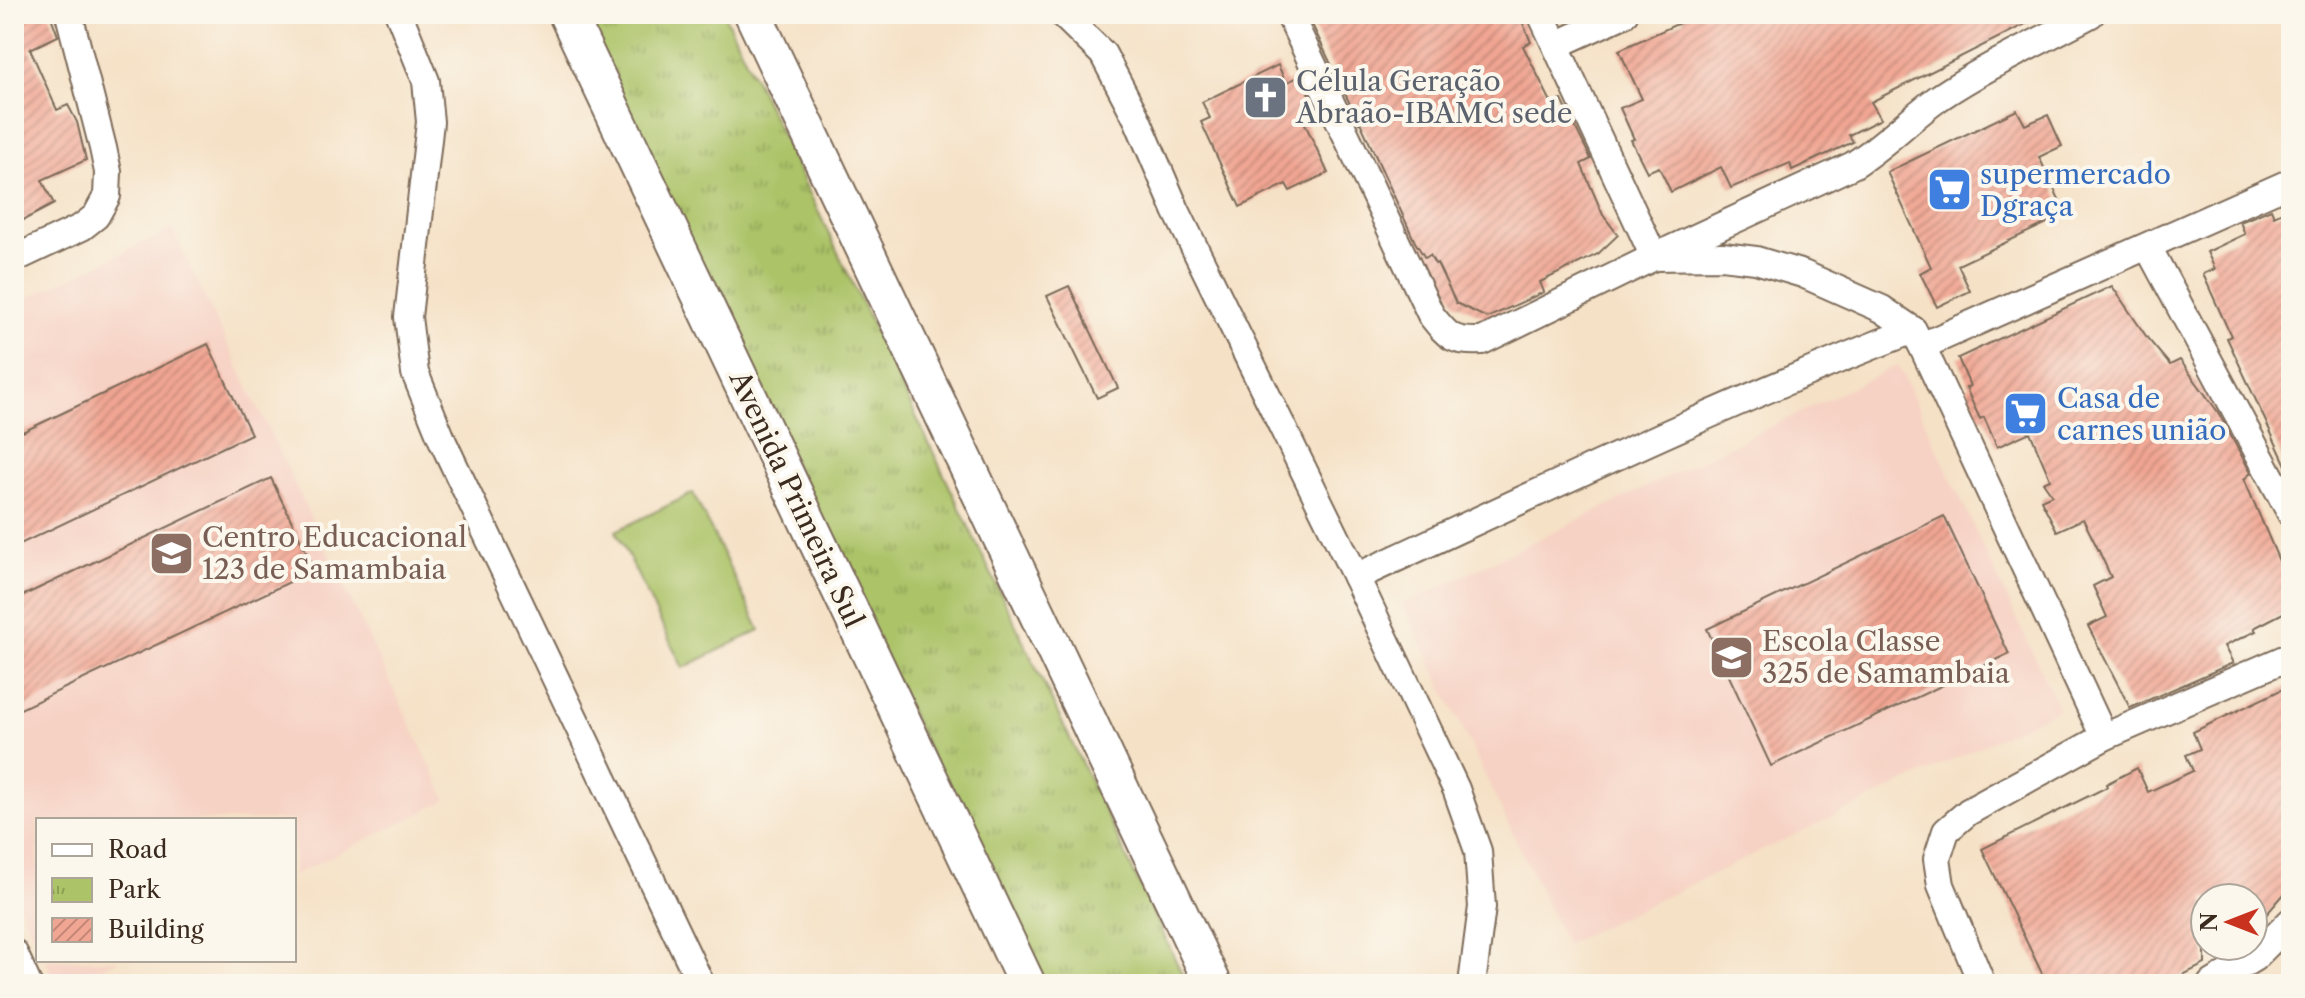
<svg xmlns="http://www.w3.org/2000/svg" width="2305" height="998" font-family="'Libre Caslon Text',serif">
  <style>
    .built { fill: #f6d2c4 }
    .park { fill: url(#park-tufts); stroke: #747643; stroke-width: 2 }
    .pitch { fill: #acc368; stroke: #747643; stroke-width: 2 }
    .building { fill: url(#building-hatch) }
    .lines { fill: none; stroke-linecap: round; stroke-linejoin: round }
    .street-casing { stroke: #7c6a59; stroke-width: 30 }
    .secondary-casing { stroke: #7c6a59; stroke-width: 40 }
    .street { stroke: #fff; stroke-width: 26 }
    .secondary { stroke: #fff; stroke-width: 36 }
    .labels { text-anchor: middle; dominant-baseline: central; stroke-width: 8; stroke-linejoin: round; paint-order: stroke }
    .worship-label { font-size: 28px; fill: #5b616d; stroke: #fbf7ec; text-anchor: start }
    .shop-label { font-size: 28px; fill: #366cbe; stroke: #fbf7ec; text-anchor: start }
    .street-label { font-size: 28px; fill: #3b2a1e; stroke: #fbf7ec }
    .education-label { font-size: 28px; fill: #785e54; stroke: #fbf7ec; text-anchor: start }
  </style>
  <defs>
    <pattern id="park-tufts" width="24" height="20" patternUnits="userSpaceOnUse" patternTransform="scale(2)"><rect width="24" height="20" fill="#acc368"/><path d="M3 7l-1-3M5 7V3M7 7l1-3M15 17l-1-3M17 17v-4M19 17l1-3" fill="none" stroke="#8d9f55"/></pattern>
    <pattern id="building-hatch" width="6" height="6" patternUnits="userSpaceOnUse" patternTransform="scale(2)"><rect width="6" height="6" fill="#f1a693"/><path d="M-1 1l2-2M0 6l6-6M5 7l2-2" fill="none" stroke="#c48777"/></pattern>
  </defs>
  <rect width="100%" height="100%" fill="#fbf7ec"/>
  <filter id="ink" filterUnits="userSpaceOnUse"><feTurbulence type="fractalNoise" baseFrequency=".0125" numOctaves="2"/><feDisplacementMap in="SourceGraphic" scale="16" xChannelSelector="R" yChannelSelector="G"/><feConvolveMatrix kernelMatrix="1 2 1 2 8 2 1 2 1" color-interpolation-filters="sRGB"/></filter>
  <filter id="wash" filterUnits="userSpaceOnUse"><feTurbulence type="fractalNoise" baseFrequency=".006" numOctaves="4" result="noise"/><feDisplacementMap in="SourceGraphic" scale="32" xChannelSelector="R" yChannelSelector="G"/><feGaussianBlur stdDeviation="1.8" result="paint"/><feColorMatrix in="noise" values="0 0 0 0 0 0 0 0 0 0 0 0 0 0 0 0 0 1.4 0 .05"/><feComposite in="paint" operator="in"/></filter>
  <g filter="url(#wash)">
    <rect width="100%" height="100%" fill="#f5e1c6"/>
    <g class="built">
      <polygon points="172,229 447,800 294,875 294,820 38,820 38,946 14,894 14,305"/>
      <polygon points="1898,365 2059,709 1566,944 1403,605"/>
      <polygon points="45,960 119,960 69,984 56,984"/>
    </g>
    <polygon class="park" points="583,14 724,14 1187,984 1038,984"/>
    <polygon class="pitch" points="693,493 760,630 683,668 616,531"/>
    <g id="blocks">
      <g class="building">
        <polygon points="14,14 50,14 58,36 30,49 57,110 68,105 77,122 86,160 42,180 54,204 14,225"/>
        <polygon points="1307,14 1519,14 1531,42 1523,46 1552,104 1562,100 1591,159 1581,164 1603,215 1618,235 1598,254 1540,282 1544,292 1487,318 1456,303 1437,263 1435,264 1430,255 1425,258 1415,242 1360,122 1359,123"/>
        <polygon points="1681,14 2045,14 1871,102 1881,119 1849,135 1853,142 1792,170 1790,163 1731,188 1721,167 1671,192 1659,167 1647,172 1631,140 1634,139 1620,108 1642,99 1619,50 1684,21"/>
        <polygon points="1278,65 1286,83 1300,76 1315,106 1300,113 1328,173 1290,191 1286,184 1240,207 1201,122 1210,118 1202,102"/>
        <polygon points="2017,110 2025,125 2048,115 2062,146 2039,157 2066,214 1958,265 1970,291 1937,307 1920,273 1931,267 1887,172"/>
        <polygon points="2291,208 2291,476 2227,338 2231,336 2203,274 2215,269 2207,252 2245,234 2240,222 2271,209 2274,216"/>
        <polygon points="1069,286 1118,388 1097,398 1047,296"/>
        <polygon points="2112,286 2148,339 2170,365 2180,360 2218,412 2251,473 2244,479 2291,589 2289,610 2254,628 2256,631 2224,646 2233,663 2130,708 2088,626 2107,617 2093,586 2111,577 2098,549 2083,519 2057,531 2041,500 2052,495 2043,482 2050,479 2030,432 1997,447 1984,417 1980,419 1973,404 1966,388 1970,386 1958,358"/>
        <polygon points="208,344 251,434 14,547 14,436"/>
        <polygon points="271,478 315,570 14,712 14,600"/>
        <polygon points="1944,516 2009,654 1771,766 1707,629"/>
        <polygon points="2291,685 2291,890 2284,894 2253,930 2253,898 2205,898 2205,964 2165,984 2047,984 1982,849 2107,787 2106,784 2137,768 2148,792 2193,771 2186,755 2200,749 2193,732"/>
      </g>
    </g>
  </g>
  <g filter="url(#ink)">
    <use href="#blocks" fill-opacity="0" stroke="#7c6a59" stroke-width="2"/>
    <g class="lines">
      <defs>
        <g id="street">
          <polyline points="399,14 426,81 430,122 408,317 415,373 443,442 701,984"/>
          <polyline points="1062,14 1103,54 1137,119 1176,210 1356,577 1456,789 1478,851 1482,907 1472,984"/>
          <path d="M1289,14L1431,315C1449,338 1453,342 1482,341L1654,257L1853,165C1885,145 1910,118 1940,97C1988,65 2041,41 2091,14"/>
          <polyline points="1541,14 1654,257 1722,256 1756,260 1803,274 1882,309 1913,330 1922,346 2104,737"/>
          <polyline points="1556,45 1624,14"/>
          <polyline points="2148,247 2291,514"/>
          <polyline points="14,259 82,227 96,216 107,196 108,172 103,148 69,14"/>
          <polyline points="1922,346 2291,182"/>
          <path d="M1356,577C1540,492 1724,403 1913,330"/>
          <polyline points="14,953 28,984"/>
          <polyline points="1982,984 1941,885 1937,859 1946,831 1968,812 2104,737 2291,656"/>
          <polyline points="2211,984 2254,958 2291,921"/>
        </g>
        <g id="secondary">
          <polyline points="567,14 1027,984"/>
          <polyline points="753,14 1213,984"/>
        </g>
      </defs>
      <use href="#street" class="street-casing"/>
      <use href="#secondary" class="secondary-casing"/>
      <use href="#street" class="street"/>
      <use href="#secondary" class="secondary"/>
    </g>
  </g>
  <defs>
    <symbol id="church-square" viewBox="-11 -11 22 22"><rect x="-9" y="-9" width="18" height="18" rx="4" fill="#6b7280" stroke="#fbf7ec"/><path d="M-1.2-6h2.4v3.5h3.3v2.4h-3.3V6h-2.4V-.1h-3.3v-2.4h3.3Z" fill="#fff"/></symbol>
    <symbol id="supermarket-square" viewBox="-11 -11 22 22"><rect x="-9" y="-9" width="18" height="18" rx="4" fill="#3f7fe0" stroke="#fbf7ec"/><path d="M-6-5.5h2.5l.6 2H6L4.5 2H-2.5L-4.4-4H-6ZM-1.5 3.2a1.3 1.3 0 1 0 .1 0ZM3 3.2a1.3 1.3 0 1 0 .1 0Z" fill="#fff"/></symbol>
    <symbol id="school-square" viewBox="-11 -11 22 22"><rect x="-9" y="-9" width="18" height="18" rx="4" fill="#8d6e63" stroke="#fbf7ec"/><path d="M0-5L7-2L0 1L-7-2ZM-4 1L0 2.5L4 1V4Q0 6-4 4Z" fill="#fff"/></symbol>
  </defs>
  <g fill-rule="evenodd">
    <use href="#church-square" x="1240" y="72" width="51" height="51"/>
    <use href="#supermarket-square" x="1924" y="164" width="51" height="51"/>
    <use href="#supermarket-square" x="2000" y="388" width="51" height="51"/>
    <use href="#school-square" x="146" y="528" width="51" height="51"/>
    <use href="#school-square" x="1706" y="632" width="51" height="51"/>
  </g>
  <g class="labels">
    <g class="worship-label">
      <text x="1296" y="81">Célula Geração<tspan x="1296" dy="32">Abraão-IBAMC sede</tspan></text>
    </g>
    <g class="shop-label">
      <text x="1980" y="174">supermercado<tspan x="1980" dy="32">Dgraça</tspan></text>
      <text x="2057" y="398">Casa de<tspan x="2057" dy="32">carnes união</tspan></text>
    </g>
    <g class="street-label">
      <text transform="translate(797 499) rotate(65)">Avenida Primeira Sul</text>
    </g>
    <g class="education-label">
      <text x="202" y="537">Centro Educacional<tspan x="202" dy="32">123 de Samambaia</tspan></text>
      <text x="1762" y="641">Escola Classe<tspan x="1762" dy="32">325 de Samambaia</tspan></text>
    </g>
  </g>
  <rect width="2305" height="998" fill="none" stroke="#fbf7ec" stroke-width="48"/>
  <rect x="36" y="818" width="260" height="144" fill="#fbf7ec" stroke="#aea59a" stroke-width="2"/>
  <rect x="52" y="844" width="40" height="12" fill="#ffffff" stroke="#aea59a" stroke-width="2"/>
  <text x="108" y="858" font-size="24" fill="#3b2a1e">Road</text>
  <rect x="52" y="878" width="40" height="24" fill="url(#park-tufts)" stroke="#aea59a" stroke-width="2"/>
  <text x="108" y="898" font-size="24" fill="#3b2a1e">Park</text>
  <rect x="52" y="918" width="40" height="24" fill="url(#building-hatch)" stroke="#aea59a" stroke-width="2"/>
  <text x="108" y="938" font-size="24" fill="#3b2a1e">Building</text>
  <g transform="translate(2229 922) rotate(270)"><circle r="38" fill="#fbf7ec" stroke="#aea59a" stroke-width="2"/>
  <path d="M0-6L14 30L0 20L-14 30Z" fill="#c8321e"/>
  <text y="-12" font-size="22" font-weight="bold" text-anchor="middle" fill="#3b2a1e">N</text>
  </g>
</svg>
